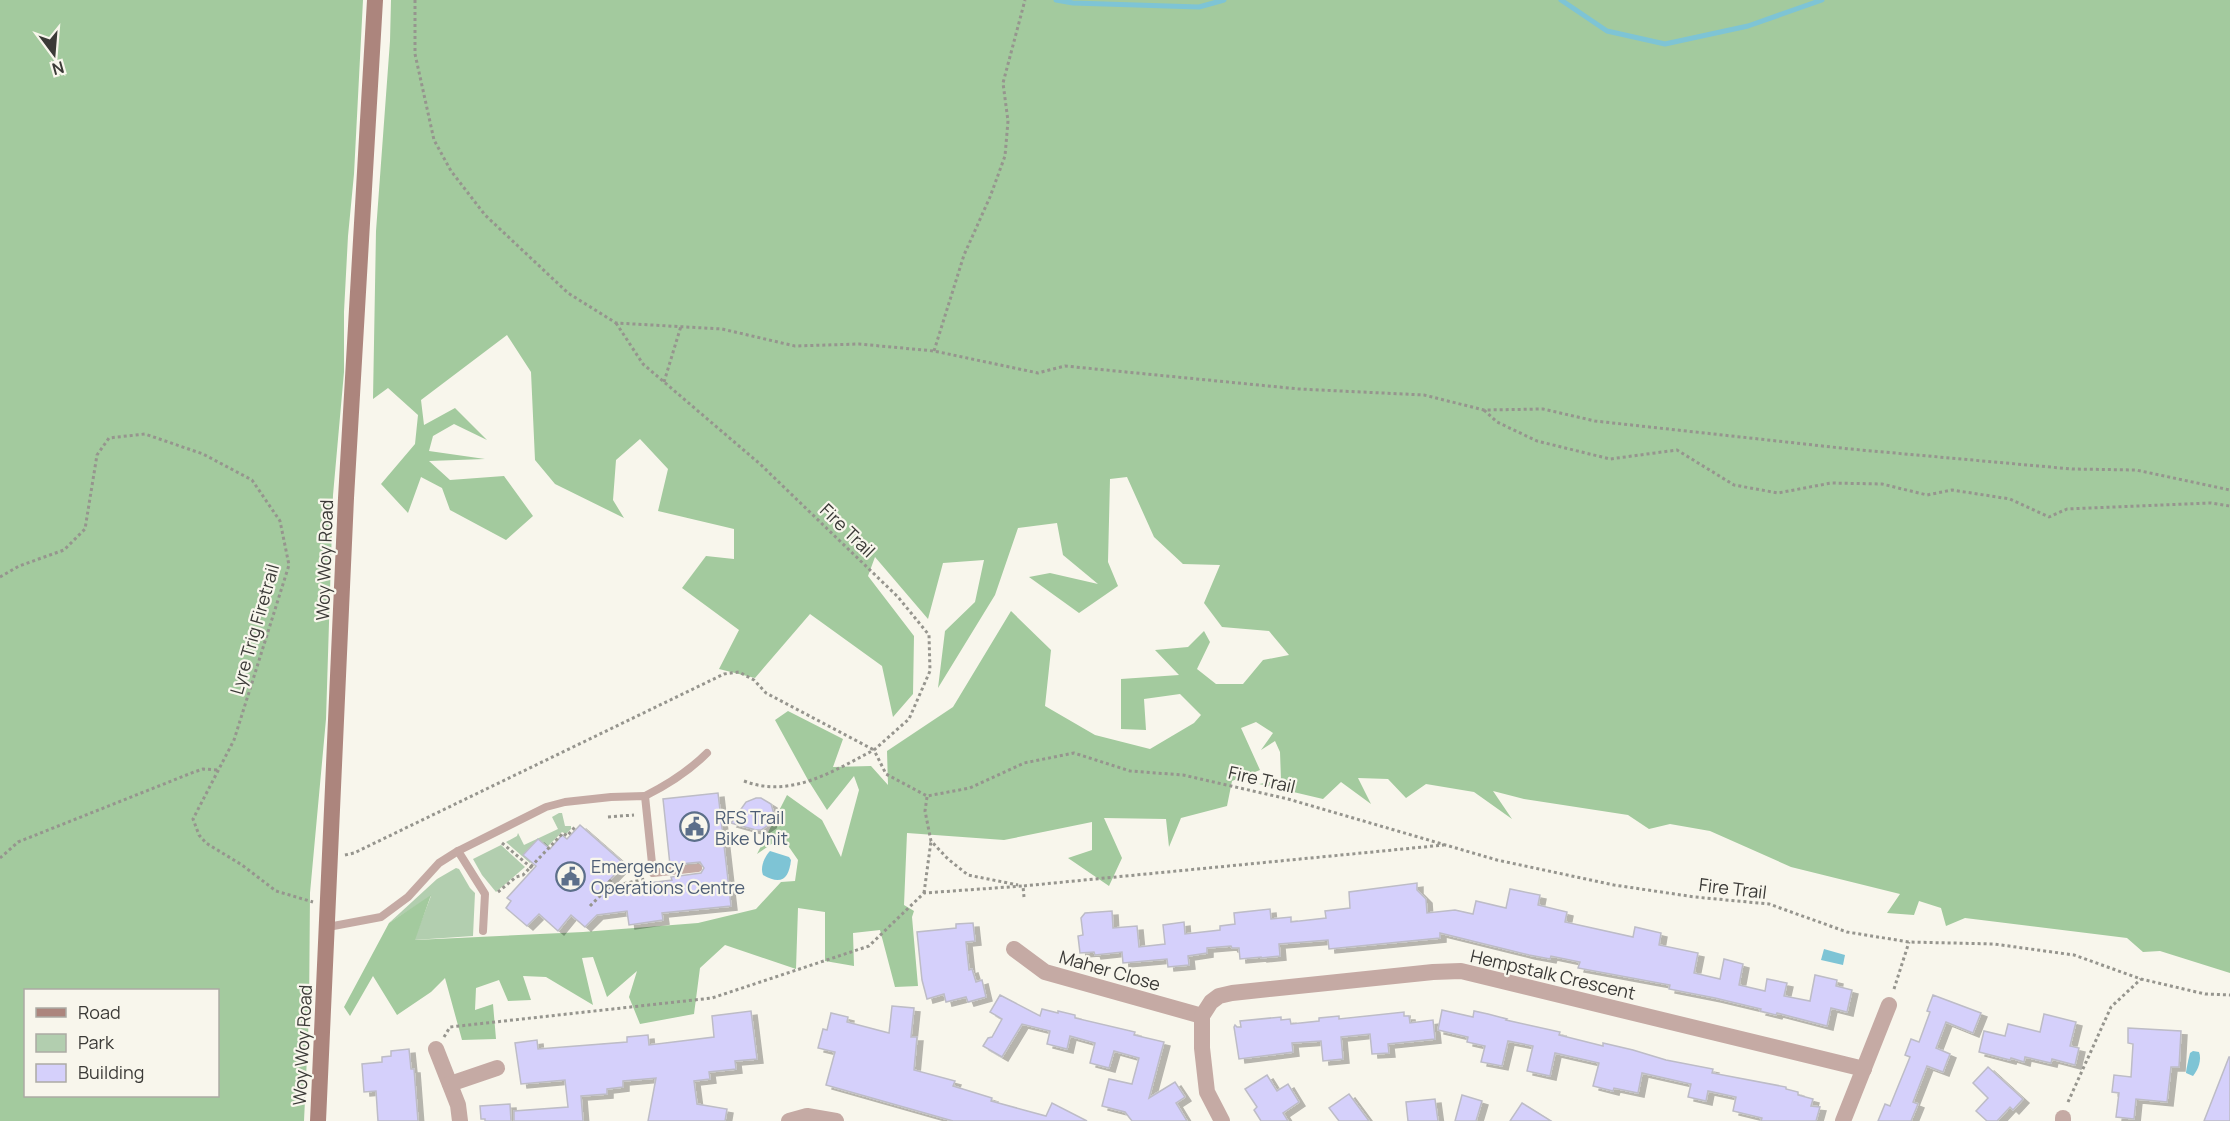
<svg xmlns="http://www.w3.org/2000/svg" width="2230" height="1121" font-family="Manrope,sans-serif">
  <style>
    .green { fill: #b2ceaf }
    .forest { fill: #a3ca9e; fill-rule: evenodd }
    .water { fill: #7ec4d5 }
    .lines { fill: none; stroke-linecap: round; stroke-linejoin: round }
    .stream { stroke: #7ec4d5; stroke-width: 5 }
    .building { fill: #d5d0fb; stroke: #bdbcc6; stroke-width: 1.5; filter: url(#shadow) }
    .path { stroke: #96958e; stroke-width: 3; stroke-dasharray: 3 3; stroke-linecap: butt }
    .service { stroke: #c5aaa4; stroke-width: 8 }
    .minor { stroke: #c5aaa4; stroke-width: 16 }
    .secondary { stroke: #ac857d; stroke-width: 16 }
    .labels { text-anchor: middle; dominant-baseline: central; stroke-width: 4.5; stroke-linejoin: round; paint-order: stroke }
    .street-label { font-size: 18px; fill: #3b3a37; stroke: #f8f6ec }
    .service-label { font-size: 18px; fill: #4e5e75; stroke: #f8f6ec; text-anchor: start }
  </style>
  <defs>
    <filter id="shadow"><feDropShadow dx="6" dy="4" stdDeviation="0" flood-color="#0004"/></filter>
  </defs>
  <rect width="100%" height="100%" fill="#f8f6ec"/>
  <g class="green">
    <polygon points="559,813 562,813 565,826 571,826 571,829 566,834 562,832 547,847 538,839 524,854 531,862 530,863 506,842 517,836 518,833 524,845 558,829 552,817"/>
    <polygon points="501,845 525,867 496,892 482,875 473,859"/>
    <polygon points="456,868 459,869 470,888 475,893 473,936 414,940 431,896 389,923 437,879"/>
  </g>
  <g class="forest">
    <path d="M0,0H363L354,174L348,236L344,312V372L333,495L326,719L310,893L309,1014L304,1121H0ZM26,990H218V1096H26Z"/>
    <polygon points="391,0 2230,0 2230,973 2160,951 2143,952 2127,938 1965,918 1946,926 1941,908 1919,901 1914,915 1887,913 1900,894 1791,867 1710,831 1670,824 1649,829 1628,815 1524,799 1493,791 1512,819 1474,792 1426,784 1406,798 1388,779 1358,778 1371,804 1341,782 1323,799 1259,784 1281,780 1280,752 1275,741 1261,750 1273,733 1256,722 1241,728 1260,770 1232,781 1227,806 1181,818 1169,847 1166,819 1104,818 1122,858 1109,886 1068,858 1092,850 1092,822 1004,840 907,833 904,905 914,911 912,917 918,986 895,987 880,930 853,933 854,966 825,961 825,912 798,908 796,969 725,945 700,968 694,1014 640,1024 629,997 637,971 607,997 593,957 582,958 593,1005 546,977 523,976 531,1000 508,1001 499,980 476,988 475,1010 493,1004 496,1039 462,1040 445,978 431,992 397,1015 373,976 350,1016 344,1007 389,923 431,895 415,940 583,932 698,923 756,909 781,882 795,881 798,860 782,837 757,854 787,795 822,820 841,857 859,790 854,776 827,810 808,780 775,720 788,711 843,739 833,767 871,766 888,785 887,751 953,707 1011,611 1051,650 1045,706 1095,735 1150,749 1194,723 1201,715 1180,694 1144,699 1146,730 1121,729 1121,679 1179,675 1155,650 1188,647 1204,631 1210,642 1197,669 1216,684 1243,684 1263,660 1289,655 1269,631 1222,627 1204,603 1220,565 1183,564 1154,537 1127,477 1110,479 1108,562 1118,586 1079,613 1029,577 1050,573 1098,584 1063,555 1057,523 1018,528 995,595 938,688 945,631 975,602 984,560 943,563 928,619 875,557 868,576 914,636 913,694 893,717 882,666 810,614 755,678 719,669 739,630 682,588 706,556 734,559 734,529 658,511 668,469 640,439 616,460 613,500 624,518 555,484 535,460 531,372 507,335 421,400 424,425 455,408 487,440 454,424 433,436 429,451 485,459 429,461 450,480 504,476 533,516 506,540 450,510 442,488 421,477 408,513 381,484 415,444 418,415 388,388 373,399 376,231 390,41"/>
  </g>
  <g class="water">
    <path d="M770,851L789,857L791,860C789,878 782,886 763,875C760,868 764,857 770,851Z"/>
    <polygon points="1824,949 1845,955 1843,965 1821,960"/>
    <path d="M2193,1051L2199,1052C2202,1060 2198,1070 2193,1076L2186,1073C2186,1070 2189,1057 2190,1053Z"/>
  </g>
  <g class="lines">
    <g class="stream">
      <polyline points="1056,0 1073,3 1199,7 1224,0"/>
      <polyline points="1561,0 1607,31 1665,44 1748,26 1822,0"/>
    </g>
  </g>
  <g class="building">
    <polygon points="718,793 731,906 662,913 663,920 629,925 627,911 597,915 585,927 571,915 558,931 539,914 527,926 506,908 511,901 507,898 536,866 523,855 538,839 550,849 562,835 567,839 580,825 621,861 620,863 623,866 601,889 672,880 671,877 701,873 704,868 700,862 670,865 663,799"/>
    <polygon points="756,798 761,798 771,804 774,814 770,824 761,830 756,830 731,823 746,802"/>
    <polygon points="1417,883 1417,890 1426,899 1427,913 1455,910 1473,914 1476,901 1506,908 1510,889 1540,895 1538,905 1567,912 1565,922 1633,937 1635,927 1661,933 1659,945 1698,953 1694,973 1720,979 1724,959 1743,964 1739,985 1765,991 1767,979 1787,983 1784,996 1810,1001 1815,975 1837,980 1836,986 1852,990 1847,1012 1831,1008 1827,1026 1777,1013 1776,1015 1760,1011 1761,1009 1715,998 1669,989 1670,985 1578,968 1580,962 1551,956 1550,959 1529,955 1440,933 1440,938 1329,949 1328,940 1279,944 1280,956 1261,958 1261,957 1240,959 1239,948 1232,948 1231,946 1207,948 1207,953 1188,956 1189,965 1168,967 1167,959 1123,963 1122,952 1095,955 1094,952 1080,953 1078,936 1083,935 1081,918 1085,913 1112,911 1113,928 1137,926 1139,947 1165,944 1163,925 1184,922 1185,934 1220,930 1220,926 1235,924 1234,913 1270,909 1271,919 1291,917 1291,922 1326,918 1325,911 1350,908 1349,892"/>
    <polygon points="973,923 975,941 966,942 969,970 972,969 976,982 982,980 986,997 968,1002 966,997 946,1002 944,994 927,999 922,980 917,932 956,928 956,924"/>
    <polygon points="1000,995 1040,1016 1042,1009 1058,1013 1058,1011 1075,1015 1075,1018 1135,1032 1134,1035 1164,1042 1149,1098 1175,1082 1185,1097 1176,1103 1187,1121 1132,1121 1125,1112 1102,1106 1109,1079 1132,1084 1139,1058 1114,1051 1109,1068 1090,1063 1095,1043 1070,1036 1067,1049 1047,1044 1050,1031 1022,1024 1002,1057 983,1046 988,1038 992,1037 1002,1019 990,1012"/>
    <polygon points="1933,995 1981,1013 1973,1033 1946,1022 1936,1048 1950,1054 1943,1072 1927,1066 1913,1102 1918,1104 1911,1121 1878,1121 1885,1104 1890,1106 1910,1057 1905,1055 1911,1039 1919,1042 1930,1012 1927,1011"/>
    <polygon points="892,1006 914,1008 911,1037 917,1037 914,1070 955,1081 953,1086 992,1098 991,1101 1046,1116 1052,1103 1087,1121 953,1121 826,1085 835,1052 818,1048 823,1029 827,1030 831,1013 848,1017 847,1022 889,1033"/>
    <polygon points="1442,1010 1473,1017 1474,1011 1488,1014 1507,1019 1506,1020 1560,1032 1559,1035 1603,1046 1603,1043 1633,1050 1666,1060 1713,1069 1712,1073 1786,1087 1786,1089 1798,1092 1798,1095 1813,1099 1811,1106 1820,1107 1816,1121 1761,1121 1762,1118 1733,1111 1736,1097 1708,1091 1706,1101 1688,1097 1691,1084 1642,1073 1638,1093 1614,1088 1613,1091 1593,1086 1599,1063 1555,1053 1550,1076 1527,1071 1533,1046 1508,1041 1502,1066 1481,1062 1485,1046 1467,1042 1468,1037 1438,1030"/>
    <polygon points="751,1011 757,1059 735,1061 736,1069 709,1072 710,1079 694,1081 697,1104 727,1109 725,1121 648,1121 656,1078 623,1081 623,1087 607,1089 607,1094 581,1096 583,1121 514,1121 514,1111 568,1107 565,1080 521,1084 515,1043 537,1040 538,1049 627,1042 627,1037 648,1035 649,1045 714,1037 712,1016"/>
    <polygon points="1404,1012 1404,1016 1409,1016 1410,1023 1433,1020 1435,1039 1388,1044 1389,1053 1372,1054 1370,1034 1341,1037 1343,1059 1323,1061 1321,1041 1292,1043 1293,1052 1239,1059 1234,1027 1235,1025 1237,1027 1241,1027 1240,1021 1281,1017 1281,1020 1290,1019 1291,1024 1319,1021 1319,1018 1339,1016 1339,1019"/>
    <polygon points="2044,1014 2076,1022 2070,1046 2079,1048 2075,1065 2052,1059 2051,1063 2025,1057 2024,1062 2011,1058 2010,1060 1979,1052 1984,1031 2005,1036 2008,1024 2040,1032"/>
    <polygon points="2128,1028 2181,1031 2179,1067 2171,1067 2167,1102 2136,1099 2134,1119 2116,1117 2119,1093 2112,1092 2114,1075 2131,1077 2133,1044 2128,1043"/>
    <polygon points="409,1049 411,1069 414,1069 418,1121 378,1121 376,1091 364,1092 362,1064 382,1062 382,1057 391,1056 391,1051"/>
    <polygon points="2230,1057 2230,1121 2204,1121 2229,1057"/>
    <polygon points="1988,1067 2023,1099 2013,1110 2010,1107 1997,1121 1987,1121 1976,1111 1988,1098 1973,1083"/>
    <polygon points="1267,1075 1277,1091 1288,1084 1299,1102 1283,1113 1288,1121 1261,1121 1254,1110 1257,1107 1245,1089"/>
    <polygon points="1349,1094 1369,1121 1339,1121 1329,1108"/>
    <polygon points="1462,1095 1482,1101 1476,1121 1455,1121"/>
    <polygon points="1435,1099 1438,1121 1408,1121 1406,1102"/>
    <polygon points="1522,1103 1551,1121 1510,1121"/>
    <polygon points="510,1104 511,1121 485,1121 485,1119 481,1119 480,1106"/>
  </g>
  <g class="lines">
    <g class="path">
      <polyline points="415,0 415,54 434,140 451,171 485,215 568,293 616,323 722,329 795,346 859,344 934,351 1038,373 1065,366 1299,389 1424,395 1484,410 1543,409 1595,421 1850,449 2072,469 2136,470 2230,490"/>
      <polyline points="616,323 643,364 760,464 898,597 929,635 930,671 909,719 874,750 886,774 927,796 970,788 1024,763 1074,753 1130,771 1183,775 1288,799 1497,860 1614,885 1695,897 1769,904 1847,932 1909,942 1994,944 2074,955 2141,979 2205,994 2230,995"/>
      <polyline points="934,351 964,255 990,197 1005,156 1008,121 1003,83 1025,0"/>
      <polyline points="664,382 681,326"/>
      <polyline points="1484,410 1497,422 1537,441 1610,459 1677,450 1734,485 1778,493 1831,483 1882,484 1927,495 1952,490 2010,499 2049,517 2067,509 2211,503 2230,506"/>
      <polyline points="0,577 19,566 64,550 85,529 97,455 109,438 145,434 203,454 252,480 280,521 289,565 234,740 193,819 199,835 206,843 242,865 276,891 313,902"/>
      <path d="M744,781C791,799 833,771 874,750"/>
      <polyline points="927,797 925,811 931,841 948,859 968,875 1018,885"/>
      <polyline points="608,817 634,815"/>
      <polyline points="502,843 533,869"/>
      <polyline points="345,855 354,853 724,674 739,672 754,680 766,693 874,750"/>
      <polyline points="0,858 18,842 194,772 203,769 218,770"/>
      <polyline points="609,880 620,890 620,893"/>
      <polyline points="498,892 516,877 523,875 563,833 567,836 575,827"/>
      <polyline points="924,893 931,841"/>
      <polyline points="1024,897 1023,886 1444,845"/>
      <polyline points="590,906 609,887 645,879"/>
      <polyline points="1894,989 1909,942"/>
      <polyline points="444,1037 450,1027 712,998 869,946 924,893 1023,886"/>
      <polyline points="2068,1102 2111,1007 2141,979"/>
    </g>
    <g class="service">
      <path d="M645,796C669,784 688,772 707,753"/>
      <polyline points="458,851 485,894 483,931"/>
      <polyline points="328,927 381,917 408,897 439,863 458,851 546,807 565,802 611,797 645,796 653,873 698,868"/>
    </g>
    <g class="minor">
      <polyline points="1014,949 1045,972 1202,1016"/>
      <polyline points="436,1049 458,1105 460,1121"/>
      <polyline points="450,1084 497,1068"/>
      <polyline points="789,1121 807,1116 836,1121"/>
      <polyline points="1222,1121 1207,1092 1202,1048 1202,1016 1211,1002 1219,996 1232,993 1433,972 1461,971 1864,1069"/>
      <polyline points="1843,1121 1889,1005"/>
      <polyline points="2063,1121 2063,1118"/>
    </g>
    <polyline class="secondary" points="318,1121 346,498 375,0"/>
  </g>
  <defs>
    <symbol id="civic-ring" viewBox="-11 -11 22 22"><circle r="9.5" fill="#f8f6ec" stroke="#5c6f8a" stroke-width="1.5"/><path d="M-.6-6.5H3V-4.5H.6V-3L4-1V1h2V6H-6V1h2V-1L-.6-3ZM-1.2 2.5V6h2.4V2.5Z" fill="#5c6f8a"/></symbol>
  </defs>
  <g fill-rule="evenodd">
    <use href="#civic-ring" x="678" y="810" width="33" height="33"/>
    <use href="#civic-ring" x="554" y="860" width="33" height="33"/>
  </g>
  <g class="labels">
    <g class="street-label">
      <text transform="translate(848 530) rotate(44)">Fire Trail</text>
      <text transform="translate(324 560) rotate(-88)">Woy Woy Road</text>
      <text transform="translate(254 629) rotate(-74)">Lyre Trig Firetrail</text>
      <text transform="translate(1262 779) rotate(13)">Fire Trail</text>
      <text transform="translate(1733 888) rotate(7)">Fire Trail</text>
      <text transform="translate(1110 970) rotate(16)">Maher Close</text>
      <text transform="translate(1553 974) rotate(13)">Hempstalk Crescent</text>
      <text transform="translate(302 1045) rotate(-87)">Woy Woy Road</text>
    </g>
    <g class="service-label">
      <text x="715" y="817">RFS Trail<tspan x="715" dy="21">Bike Unit</tspan></text>
      <text x="591" y="866">Emergency<tspan x="591" dy="21">Operations Centre</tspan></text>
    </g>
  </g>
  <rect x="24" y="989" width="195" height="108" fill="#f8f6ec" stroke="#acaba4" stroke-width="1.5"/>
  <rect x="36" y="1008" width="30" height="9" fill="#ac857d" stroke="#acaba4" stroke-width="1.5"/>
  <text x="78" y="1019" font-size="18" fill="#3b3a37">Road</text>
  <rect x="36" y="1034" width="30" height="18" fill="#b2ceaf" stroke="#acaba4" stroke-width="1.5"/>
  <text x="78" y="1049" font-size="18" fill="#3b3a37">Park</text>
  <rect x="36" y="1064" width="30" height="18" fill="#d5d0fb" stroke="#acaba4" stroke-width="1.5"/>
  <text x="78" y="1079" font-size="18" fill="#3b3a37">Building</text>
  <g transform="translate(54 54) rotate(164)" stroke="#f8f6ec" stroke-width="4.5" paint-order="stroke">
  <path d="M0-4.5L10 22L0 15L-10 22Z" fill="#3b3a37"/>
  <text y="-9" font-size="16" font-weight="bold" text-anchor="middle" fill="#3b3a37">N</text>
  </g>
</svg>
